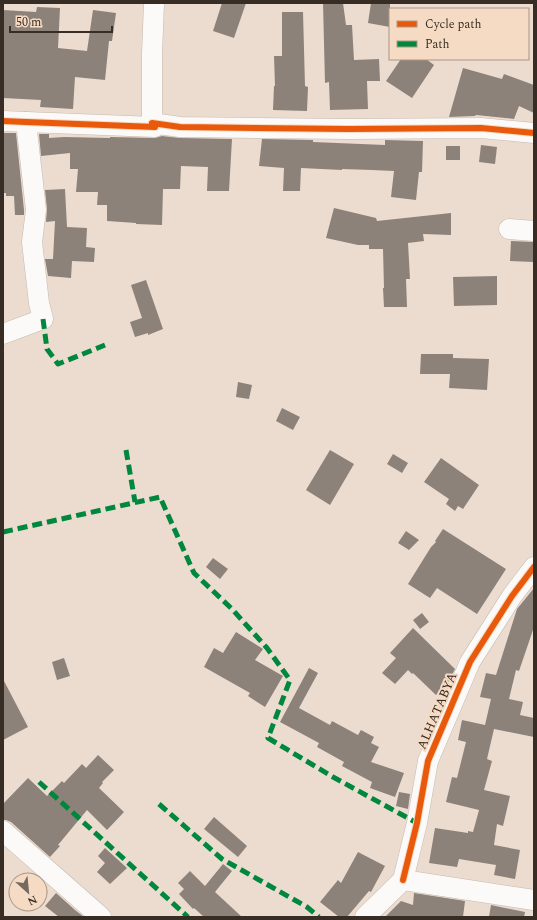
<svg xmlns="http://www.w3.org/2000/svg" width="537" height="920" font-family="Spectral,serif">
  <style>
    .building { fill: #8d8279 }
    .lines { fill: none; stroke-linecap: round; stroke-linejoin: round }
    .minor-casing { stroke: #c5b9af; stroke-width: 21 }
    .minor { stroke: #fcfaf8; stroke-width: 20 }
    .quiet { stroke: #00873e; stroke-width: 5; stroke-dasharray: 10 5; stroke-linecap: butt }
    .cycleway-casing { stroke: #f6dbc4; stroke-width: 8 }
    .cycleway { stroke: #e8590c; stroke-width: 6 }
    .labels { text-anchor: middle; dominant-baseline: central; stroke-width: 4; stroke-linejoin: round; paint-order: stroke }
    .street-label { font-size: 13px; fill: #372d24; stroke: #f6dbc4 }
  </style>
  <rect width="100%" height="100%" fill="#ebdccf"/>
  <g class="building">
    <polygon points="222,3 246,3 234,38 213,31"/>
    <polygon points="323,3 343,3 346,25 352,25 354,60 379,59 380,81 367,81 368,109 330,110 329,82 325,83"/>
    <polygon points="371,3 390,3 390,27 368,23"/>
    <polygon points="37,7 60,8 58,48 87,51 93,10 116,13 112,41 109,41 105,80 75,77 73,109 40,107 41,100 3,98 3,73 4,59 3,59 3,10 36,12"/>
    <polygon points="282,12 303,12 305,86 308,87 307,111 273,110 274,86 275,86 274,56 282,56"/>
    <polygon points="401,59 426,59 434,65 412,98 386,81"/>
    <polygon points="463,68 502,79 504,74 534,85 534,113 519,106 514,119 476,115 475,116 449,117"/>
    <polygon points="3,133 16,133 24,210 24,215 15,215 14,196 6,196 6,193 3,193"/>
    <polygon points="39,134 49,134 49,138 64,137 110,138 110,137 155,138 162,136 180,138 232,139 229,191 207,191 208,167 181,166 180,189 163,189 162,225 136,224 136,223 107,221 107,205 97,205 98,192 76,192 78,169 70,169 70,153 41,156"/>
    <polygon points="262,139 313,140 313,142 385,145 385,140 423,141 422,172 419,172 416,200 391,197 394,171 372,170 342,169 342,170 301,168 300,191 283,191 284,168 259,166"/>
    <polygon points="481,145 497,147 495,164 479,162"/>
    <rect x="446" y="146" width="14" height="14"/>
    <polygon points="65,189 67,227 87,228 86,247 95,248 94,262 72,261 71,278 48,276 45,259 53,259 55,221 46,222 47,209 45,190"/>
    <polygon points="334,208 376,218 377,221 451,213 451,235 423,234 424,241 408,243 410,279 406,279 407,307 384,307 383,288 384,288 383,249 369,249 369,245 358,245 326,238"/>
    <polygon points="511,241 534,242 533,262 510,261"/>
    <polygon points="497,276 497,305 454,306 453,277"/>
    <polygon points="146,280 163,329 148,335 148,333 135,337 130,322 142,318 131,285"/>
    <polygon points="421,354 453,354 453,358 489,359 487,390 449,388 450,374 420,374"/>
    <polygon points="238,382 252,385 249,399 236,397"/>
    <polygon points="282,408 300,417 293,430 276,421"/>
    <polygon points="330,450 354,464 330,505 306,490"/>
    <polygon points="393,454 408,463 402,473 387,464"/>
    <polygon points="441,458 479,485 463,509 458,506 455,511 446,504 449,499 424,482"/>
    <polygon points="443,529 506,569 477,614 437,588 430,598 408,584 431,547 436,542 435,541"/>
    <polygon points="406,531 419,540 409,550 398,543"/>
    <polygon points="213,558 228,569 220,579 206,567"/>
    <polygon points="534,588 534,627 519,671 516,670 509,699 523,702 520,715 534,718 534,737 494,729 487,759 492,761 484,790 510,796 503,826 497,824 494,845 520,850 515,879 494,875 496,865 459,859 457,867 429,863 435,828 468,833 468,831 473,832 479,810 446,802 452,777 457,778 466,742 458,740 462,720 485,725 491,699 480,697 486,673 496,675 517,609"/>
    <polygon points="422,613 429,622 420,629 413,620"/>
    <polygon points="413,628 455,669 449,681 436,695 413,673 412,674 408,670 395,684 382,673 396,658 390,653"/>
    <polygon points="236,632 263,649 255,660 283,676 265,707 248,696 250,693 204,667 214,648 223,653"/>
    <polygon points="64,658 70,676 57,680 52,662"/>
    <polygon points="309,668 318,673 299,708 330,725 332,721 358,735 361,730 374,737 371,743 379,747 371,762 404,773 395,797 370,788 372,782 342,766 344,762 317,747 319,743 280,722"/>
    <polygon points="3,679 28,727 3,740"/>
    <polygon points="98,755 114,770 102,782 103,783 99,788 124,812 107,830 87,810 58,845 60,846 50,857 11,822 6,820 3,820 3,804 28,778 47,796 62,781 64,783 82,764 86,768"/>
    <polygon points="399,792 410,794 408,809 396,806"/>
    <polygon points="214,817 247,846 238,857 204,829"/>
    <polygon points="105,848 127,868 110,884 97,872 105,863 98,856"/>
    <polygon points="358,852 385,866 371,892 369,891 347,917 339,917 320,902 338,880 341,883"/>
    <polygon points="223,864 232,871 215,892 242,917 204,917 194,908 193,909 179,894 184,889 178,883 190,871 205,886"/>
    <polygon points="56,893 75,910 84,917 59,917 45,906"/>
    <polygon points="414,893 465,901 463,917 385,917 401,901 413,905"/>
    <polygon points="491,905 525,912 524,917 489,917"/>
  </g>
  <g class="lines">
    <defs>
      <g id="minor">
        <polyline points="3,121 26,122 155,127 152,123 180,127 349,129 481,128 534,133"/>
        <polyline points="152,123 152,54 154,3"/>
        <polyline points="509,229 534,231"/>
        <polyline points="3,334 43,319 39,303 32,242 36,210 26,122"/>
        <polyline points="3,831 101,917"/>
        <polyline points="403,880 417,823 428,761 470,662 512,596 534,567"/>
        <polyline points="403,880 534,900"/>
        <polyline points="365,917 403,880"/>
      </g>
    </defs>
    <use href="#minor" class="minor-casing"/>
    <use href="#minor" class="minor"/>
    <g class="quiet">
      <polyline points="43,319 47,349 58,364 105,345"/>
      <polyline points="126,450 135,502"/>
      <polyline points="3,532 160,497 194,573 232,609 267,648 290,680 268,738 333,777 417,823"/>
      <polyline points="39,782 188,917"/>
      <polyline points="159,804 222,859 307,907 319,917"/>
    </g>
    <defs>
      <g id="cycleway">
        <polyline points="3,121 26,122 155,127 152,123 180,127 349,129 481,128 534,133"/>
        <polyline points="403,880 417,823 428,761 470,662 512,596 534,567"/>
      </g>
    </defs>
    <use href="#cycleway" class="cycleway-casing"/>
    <use href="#cycleway" class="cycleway"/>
  </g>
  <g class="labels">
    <g class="street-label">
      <text transform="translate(437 711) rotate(-67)">ALHATABYA</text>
    </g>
  </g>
  <rect width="537" height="920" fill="none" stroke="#372d24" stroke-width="8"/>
  <rect x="389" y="8" width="140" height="52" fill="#f6dbc4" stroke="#aa9584"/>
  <rect x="397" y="21" width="20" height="6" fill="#e8590c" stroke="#aa9584"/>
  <text x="425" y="28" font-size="12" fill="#372d24">Cycle path</text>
  <rect x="397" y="41" width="20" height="6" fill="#00873e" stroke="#aa9584"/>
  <text x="425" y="48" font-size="12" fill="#372d24">Path</text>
  <g transform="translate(28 892) rotate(153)"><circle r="19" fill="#f6dbc4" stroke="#aa9584"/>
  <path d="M0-3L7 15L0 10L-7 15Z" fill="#766a60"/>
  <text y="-6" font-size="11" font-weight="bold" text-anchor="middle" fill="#372d24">N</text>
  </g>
  <path d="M10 26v6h102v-6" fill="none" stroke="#372d24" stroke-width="2"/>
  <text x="16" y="26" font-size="12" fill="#372d24" stroke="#f6dbc4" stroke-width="3" paint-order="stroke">50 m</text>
</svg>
